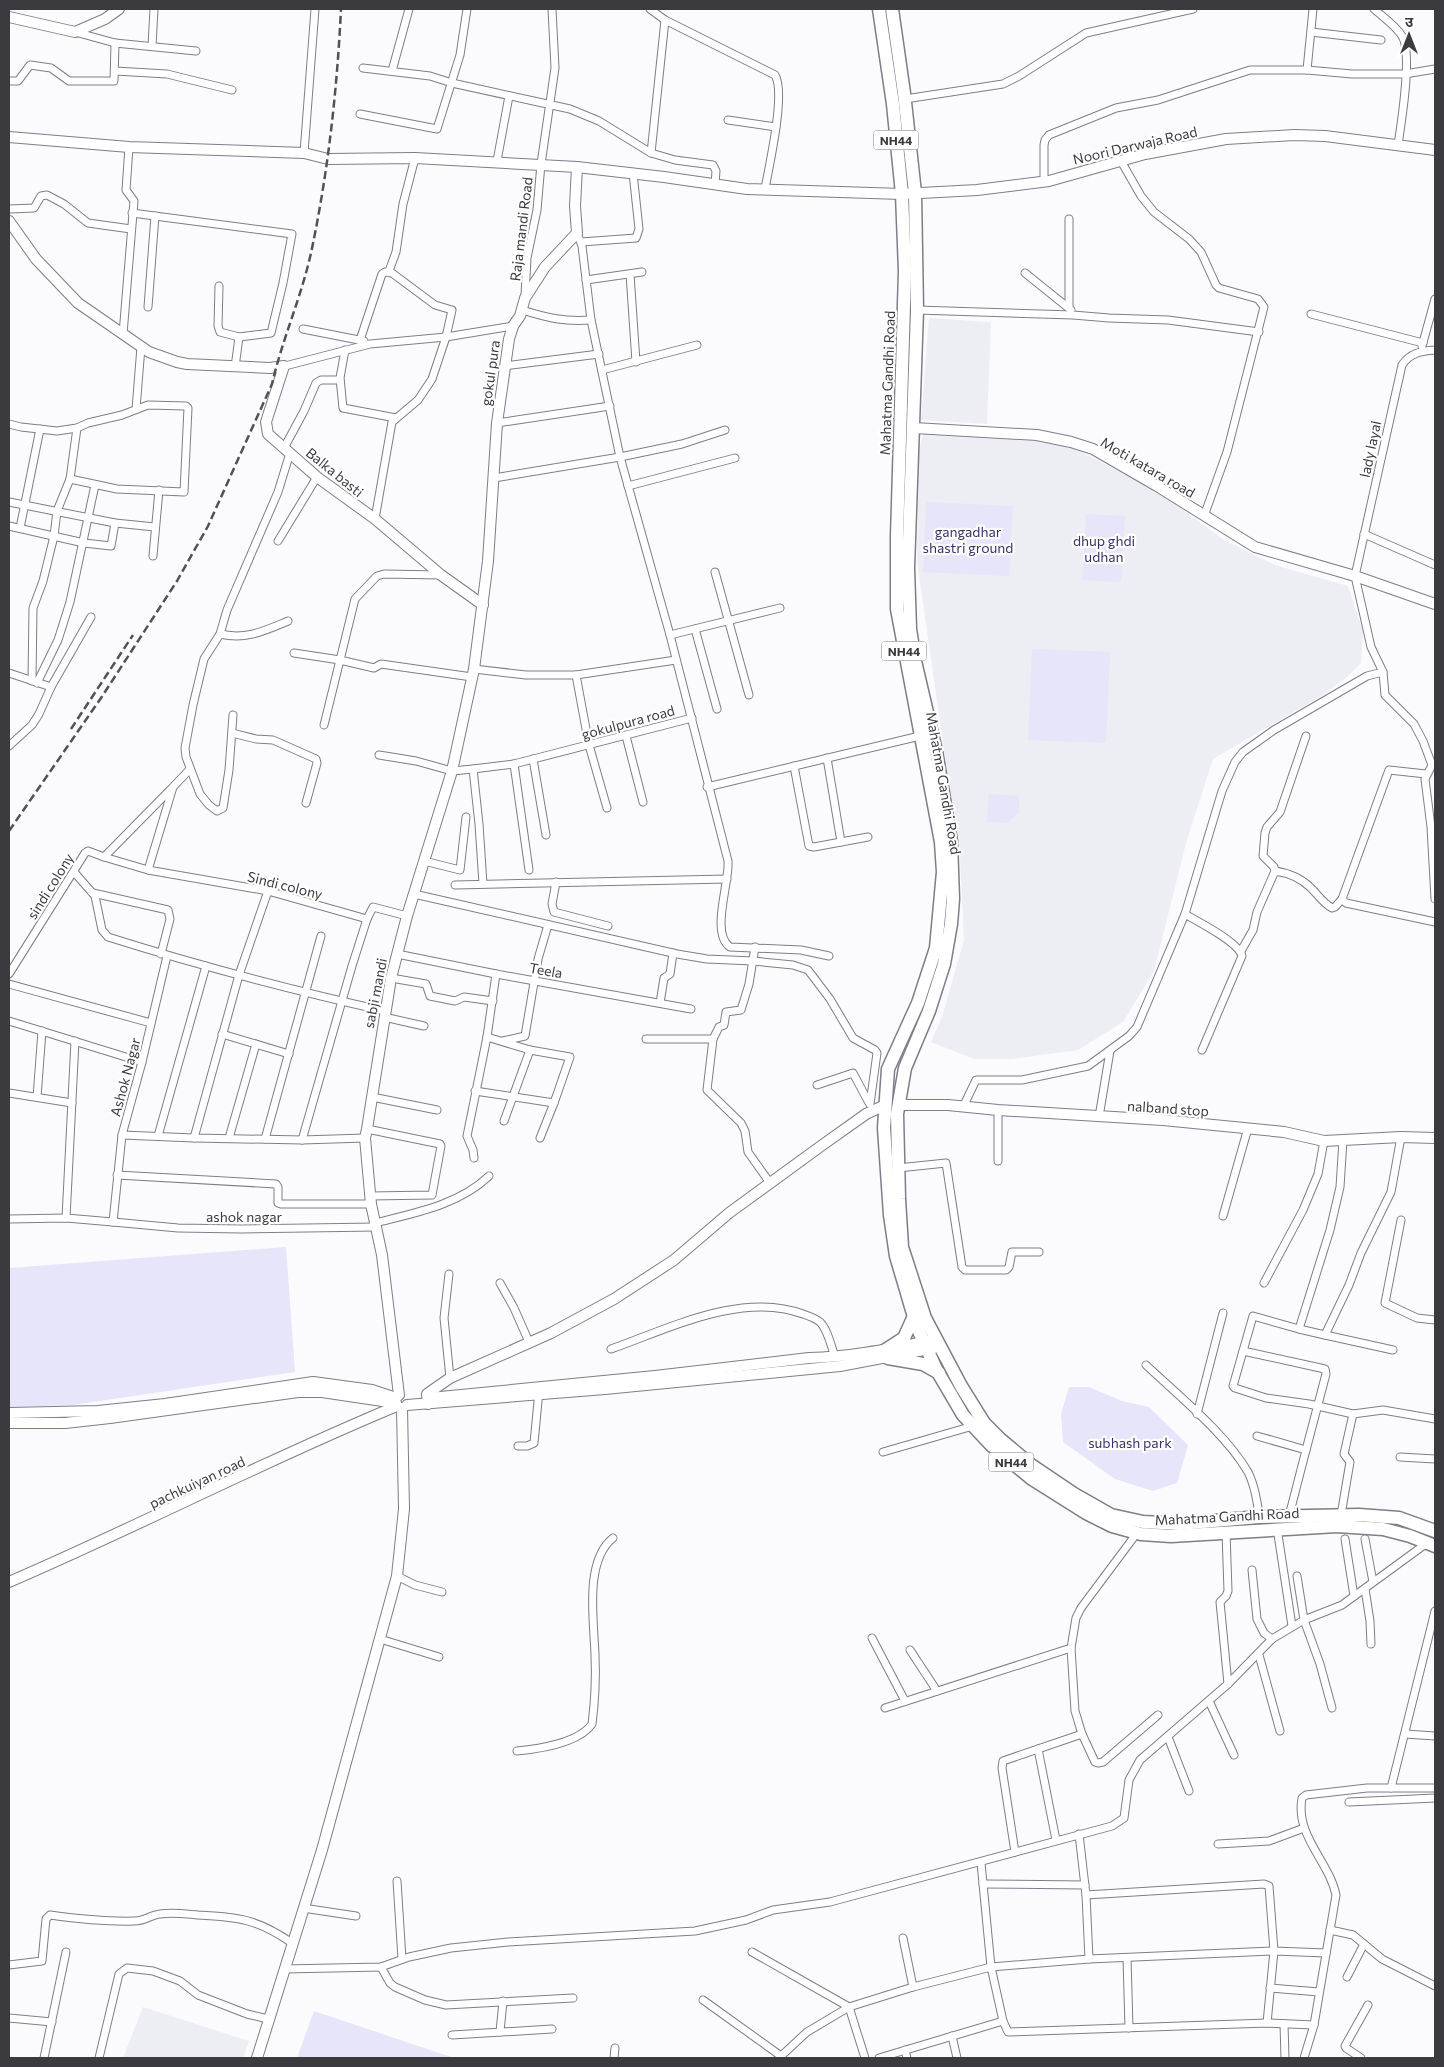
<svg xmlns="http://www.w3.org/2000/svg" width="1444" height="2067" font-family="Commissioner,'Noto Sans Devanagari',sans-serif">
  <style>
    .built { fill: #ededf4 }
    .green { fill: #e6e5f9 }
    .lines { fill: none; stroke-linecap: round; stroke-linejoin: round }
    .street-casing { stroke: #7e7d89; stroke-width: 9 }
    .secondary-casing { stroke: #7e7d89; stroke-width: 12 }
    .highway-casing { stroke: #7e7d89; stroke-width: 15 }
    .street { stroke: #fff; stroke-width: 7 }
    .secondary { stroke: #fff; stroke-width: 10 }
    .highway { stroke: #fff; stroke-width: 12 }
    .rail { stroke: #525155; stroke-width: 2.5; stroke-dasharray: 8 4; stroke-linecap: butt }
    .labels { text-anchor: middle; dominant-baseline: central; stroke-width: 4.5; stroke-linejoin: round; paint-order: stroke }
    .shield { fill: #fff; stroke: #767579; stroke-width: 1 }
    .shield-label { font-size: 12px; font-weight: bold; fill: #3b3a3f }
    .street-label { font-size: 14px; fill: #3b3a3f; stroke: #fff }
    .park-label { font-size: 14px; fill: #3b316b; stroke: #fff }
  </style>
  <rect width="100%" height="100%" fill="#fbfbfe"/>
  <g class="built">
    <polygon points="929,318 991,322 987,424 921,420"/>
    <polygon points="923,435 1035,441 1073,448 1140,482 1173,503 1224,540 1275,565 1348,586 1363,632 1361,663 1346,678 1321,696 1213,759 1186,843 1154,971 1123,1022 1078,1050 1012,1059 974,1059 931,1042 942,1017 964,940 959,836 954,820 917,561 919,451"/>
    <polygon points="143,2007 249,2041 243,2058 123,2058"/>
  </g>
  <g class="green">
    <polygon points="926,502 1013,506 1009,576 923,572"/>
    <polygon points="1086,514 1125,516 1121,582 1082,580"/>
    <polygon points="1032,649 1110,652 1106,743 1028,740"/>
    <polygon points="989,794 1019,796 1019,813 1006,823 987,822"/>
    <polygon points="286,1247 295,1372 73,1405 9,1407 9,1268"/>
    <polygon points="1069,1387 1089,1387 1122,1401 1149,1407 1188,1445 1177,1483 1153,1491 1115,1479 1063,1442 1061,1414"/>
    <polygon points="314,2011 454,2058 297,2058"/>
  </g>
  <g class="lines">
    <defs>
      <g id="street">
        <path d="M650,9L665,20L775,75C786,93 769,166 765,189"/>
        <path d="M1374,9C1383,17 1396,26 1402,36C1413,53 1401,124 1398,145"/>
        <polyline points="75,32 115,43 196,51"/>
        <polyline points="1311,32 1381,40"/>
        <polyline points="152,46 154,9"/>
        <polyline points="363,68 430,76 452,83 570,109 599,121 651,153 675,160 713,165 716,171 715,184"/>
        <polyline points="1307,70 1313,9"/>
        <polyline points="115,71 167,74 232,90"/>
        <polyline points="392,71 409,9"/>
        <polyline points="9,81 18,81 30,65 51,68 69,81 114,81 115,43"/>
        <polyline points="905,99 1003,84 1019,76 1086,33 1193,9"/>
        <polyline points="360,114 437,129 460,55 467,9"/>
        <polyline points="728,120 776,127"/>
        <polyline points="304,153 315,9"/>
        <polyline points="651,153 665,20"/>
        <polyline points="497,161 509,96"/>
        <polyline points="1121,161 1141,196 1154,212 1189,239 1201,252 1216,285 1219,288 1258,299 1264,307 1227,452 1204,516"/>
        <polyline points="1044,181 1044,145 1045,140 1049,135 1116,108 1158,100 1250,70 1307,70 1352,74 1405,74 1435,69"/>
        <polyline points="9,209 34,208 41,196 47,195 64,204 88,223 131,229"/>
        <polyline points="132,213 292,234 283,283 271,333 239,337 220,332 218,326 219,286"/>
        <polyline points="1069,219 1069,307"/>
        <path d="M577,233L582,246L591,320L620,457L670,635L728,861C730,882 710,933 730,947L801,950L829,956"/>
        <polyline points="581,242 636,238 639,229 633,173"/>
        <polyline points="389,271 396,252 403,204 415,158"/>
        <polyline points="1025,273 1071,310"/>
        <polyline points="630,274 636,362"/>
        <polyline points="586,280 642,272"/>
        <polyline points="525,295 527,258 537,210 541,164 555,68 552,9"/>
        <polyline points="148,307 155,216"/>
        <path d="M522,310C548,318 564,322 591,320"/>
        <polyline points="917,310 1073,315 1109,318 1168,320 1259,332"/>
        <polyline points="1311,314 1423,343"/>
        <polyline points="303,329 364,341"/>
        <polyline points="123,334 134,201 126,190 129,147"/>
        <polyline points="360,340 382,274 385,272 392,273 435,305 452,310 446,337 432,379 418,400 392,422 375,519"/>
        <polyline points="1422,346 1435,299"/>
        <polyline points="345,350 340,378 343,408 396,418"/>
        <path d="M1435,350C1421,351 1410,353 1402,365L1355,576L1371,647L1383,672L1385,695L1414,724L1423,741L1432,765L1425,779L1431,827L1435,899"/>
        <polyline points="285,366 370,344 446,337 513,326"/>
        <polyline points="504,366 599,354"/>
        <polyline points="235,367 239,337"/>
        <polyline points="602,370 697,345"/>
        <polyline points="136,409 141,347"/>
        <polyline points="497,423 610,406"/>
        <polyline points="9,424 21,427 57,431 77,428 88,423 122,415 148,405 186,406 188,408 184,492 117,489 70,479 57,511 54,536 43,581 33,608 32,681"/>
        <polyline points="284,448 304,411 316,383 321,380 340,380"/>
        <polyline points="494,478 620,457 682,444 725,430"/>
        <polyline points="70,479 77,428"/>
        <polyline points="628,486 735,458"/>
        <polyline points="9,502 115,523 155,527"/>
        <polyline points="9,526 84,543 111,546 115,523"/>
        <polyline points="20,528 40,429"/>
        <polyline points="1364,534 1435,565"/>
        <polyline points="278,541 317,477"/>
        <polyline points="153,556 159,490"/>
        <polyline points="715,572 749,695"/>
        <polyline points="441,575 384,574 377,576 355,599 340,660 374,668 381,664 472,677"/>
        <polyline points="695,629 717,709"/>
        <path d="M220,634C246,640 264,631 288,621"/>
        <polyline points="670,635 780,608"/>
        <polyline points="294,653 340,660 324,725"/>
        <polyline points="474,669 526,675 576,675 676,660"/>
        <polyline points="9,673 51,687"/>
        <polyline points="576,675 589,745 607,808"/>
        <polyline points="37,683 58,640 70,602 95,485"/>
        <polyline points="233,715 229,770 223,808 217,811 209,805 200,794 186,757 185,748 193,705 204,659 220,634 227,610 278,492 290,453"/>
        <polyline points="232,733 256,739 273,740 316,759 317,763 306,803"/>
        <polyline points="626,736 643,802"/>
        <polyline points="9,746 32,725 39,714 51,687 91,617"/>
        <polyline points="379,755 416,761 452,771 473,769 514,764 692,718"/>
        <polyline points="827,758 841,842"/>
        <polyline points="533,759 546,835"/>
        <polyline points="514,764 529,870"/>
        <polyline points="794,766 809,846 814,847 868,837"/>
        <polyline points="190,769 173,787 148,870 268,891 367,919 373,907 407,916"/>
        <polyline points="473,769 479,824 483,884"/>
        <polyline points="1426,774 1389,770 1342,899 1346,903 1435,922"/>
        <polyline points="707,787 924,735"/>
        <polyline points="424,861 460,870 466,817"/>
        <polyline points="148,870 104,857 171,789"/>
        <path d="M1275,871C1289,873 1301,878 1311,888C1319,896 1323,903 1332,908L1335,907L1342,899"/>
        <path d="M74,872L95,896L102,930L108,937C200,966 292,990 385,1011"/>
        <polyline points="556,882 552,904 554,912 608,926"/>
        <polyline points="455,885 727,879"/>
        <polyline points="268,891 239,975 194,1138 302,1140 365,1138"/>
        <polyline points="93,893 168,910 170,919 161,954"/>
        <polyline points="414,894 677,954 707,959 753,961 793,965 808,970 830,999 853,1038 875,1050 877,1053 870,1104"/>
        <path d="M1185,914C1198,922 1239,942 1242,956L1202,1050"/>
        <polyline points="1241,951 1253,930 1257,912 1275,871 1274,867 1263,856 1265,833 1267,827 1280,812 1306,736"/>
        <polyline points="397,954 496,974 691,1009"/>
        <polyline points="167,956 142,1062 122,1135 194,1138"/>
        <polyline points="9,974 85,853 88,851 104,857"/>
        <polyline points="391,978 426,984 430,996 455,1001 464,997 493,1001"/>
        <polyline points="9,984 151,1023"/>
        <polyline points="660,1003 664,978 670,974 673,953"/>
        <polyline points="384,1017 424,1026"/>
        <polyline points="9,1021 142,1062"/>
        <polyline points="222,1034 289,1054"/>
        <polyline points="487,1037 496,974"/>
        <polyline points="646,1039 713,1039 719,1027 724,1025 726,1012 741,1010 749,984 755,947"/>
        <polyline points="713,1039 707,1090 741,1123 745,1131 748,1152 770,1183"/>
        <polyline points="503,1041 525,1036 538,959 548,925"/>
        <polyline points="817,1085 853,1073 869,1103"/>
        <polyline points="475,1091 554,1103"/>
        <polyline points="9,1093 72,1103"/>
        <polyline points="37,1097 42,1031"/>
        <polyline points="372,1097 437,1110"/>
        <polyline points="963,1107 976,1080 1022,1080 1088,1066 1129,1036 1137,1027 1185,914 1222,791 1235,762 1243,752 1274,730 1367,676 1383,672"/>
        <polyline points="1099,1117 1110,1051"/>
        <polyline points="504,1121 530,1050"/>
        <polyline points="367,1129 440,1144 441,1146 432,1195 370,1196"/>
        <polyline points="158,1136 206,966"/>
        <polyline points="1401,1137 1391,1192 1361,1253 1349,1285 1325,1335 1299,1329 1253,1316 1233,1386 1235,1388 1266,1398 1309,1404 1353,1414 1383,1410 1435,1419"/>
        <polyline points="229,1138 256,1044"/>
        <polyline points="265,1139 321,936"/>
        <polyline points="302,1140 352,966 367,919"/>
        <polyline points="474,1158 473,1150 467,1136 487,1037 530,1050 570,1057 554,1103 540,1138"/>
        <polyline points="998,1161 998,1110"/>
        <polyline points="898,1168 946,1163 962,1267 965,1270 1006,1270 1009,1267 1012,1252 1039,1252"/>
        <polyline points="117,1175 276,1184 278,1187 278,1203 281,1204 371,1204"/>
        <polyline points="1223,1216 1248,1128"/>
        <polyline points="66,1218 75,1041"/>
        <polyline points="9,1219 66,1218 113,1222 122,1135"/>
        <polyline points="1401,1220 1385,1303 1417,1318 1435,1320"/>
        <polyline points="113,1222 178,1228 242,1229 376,1227"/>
        <path d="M375,1223C414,1213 459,1205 489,1176"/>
        <polyline points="449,1274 444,1318 450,1378"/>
        <polyline points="500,1283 514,1308 529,1342"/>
        <polyline points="1264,1283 1303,1210 1318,1174 1324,1141"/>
        <polyline points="1299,1329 1330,1230 1340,1187 1343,1140"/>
        <polyline points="1325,1335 1393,1350"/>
        <path d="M611,1349C668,1329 742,1291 803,1314C809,1316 815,1318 820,1322C828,1330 831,1346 835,1357"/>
        <polyline points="1243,1351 1325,1369 1326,1374 1306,1450"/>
        <path d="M1146,1365C1178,1395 1226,1434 1248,1472C1254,1484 1258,1503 1259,1517"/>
        <polyline points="1197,1414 1223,1313"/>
        <polyline points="1257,1436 1306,1450 1289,1516"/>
        <polyline points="518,1446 527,1446 534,1443 539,1391"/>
        <polyline points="883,1452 973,1426"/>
        <polyline points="1400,1457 1435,1459"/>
        <polyline points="1341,1515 1350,1462 1344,1454 1353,1414"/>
        <polyline points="1277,1528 1292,1626"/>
        <polyline points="1226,1532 1228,1591 1226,1596 1220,1602 1228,1684"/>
        <polyline points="1137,1533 1081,1608 1076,1618 1071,1648 1075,1711 1082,1734 1095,1762 1098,1763 1103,1762 1158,1715"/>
        <polyline points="1345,1539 1354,1596"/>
        <polyline points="1365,1539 1373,1582"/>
        <polyline points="1252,1570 1257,1619 1264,1633 1272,1639"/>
        <polyline points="397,1576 415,1585 442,1592"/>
        <polyline points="1297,1576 1304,1620 1320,1664 1332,1708"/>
        <polyline points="1365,1589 1370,1621 1371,1644"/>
        <polyline points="872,1638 905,1701"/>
        <polyline points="380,1639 439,1657"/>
        <polyline points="910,1650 937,1691"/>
        <polyline points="1259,1655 1280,1731"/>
        <polyline points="1209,1701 1234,1755"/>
        <polyline points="885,1708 1071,1648"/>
        <polyline points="1405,1734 1435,1736"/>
        <polyline points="1168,1737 1189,1791"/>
        <polyline points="1038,1749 1056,1840"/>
        <path d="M517,1751C538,1749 579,1743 592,1724C595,1701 596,1677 595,1655C594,1621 584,1561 613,1538"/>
        <polyline points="1391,1788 1435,1611"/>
        <polyline points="1349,1802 1435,1798"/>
        <polyline points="1079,1834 1086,1895 1089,1959"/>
        <polyline points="1218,1844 1269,1841 1304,1828"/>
        <polyline points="1015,1852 1002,1768 1003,1761 1082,1734"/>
        <polyline points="981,1863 991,1967 1003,2021 1008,2032 1267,2023 1314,2025"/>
        <polyline points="397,1881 402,1959"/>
        <polyline points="983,1884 1085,1885"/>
        <polyline points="1086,1895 1264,1884 1269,1886 1274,1951 1267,2023"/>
        <polyline points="303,1908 356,1916"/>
        <polyline points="1330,1930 1353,1935 1382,1959 1435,1986"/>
        <polyline points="903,1938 913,1987"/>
        <polyline points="752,1952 849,2007 865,2058"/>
        <polyline points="1127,1958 1129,2028"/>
        <path d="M9,1965L42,1961L46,1919L50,1915C79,1919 106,1922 135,1921C144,1921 151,1915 160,1914C173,1912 186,1914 198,1915C239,1917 257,1919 292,1943"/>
        <polyline points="381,1967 390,1983 395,1987 425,2000 446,2005 573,1998"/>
        <polyline points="284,1969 381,1967 409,1957 451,1948 508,1942 695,1931 746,1920 773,1910 830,1902 1112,1826 1124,1818 1129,1780 1140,1760 1228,1684 1272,1639 1304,1620 1342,1605 1427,1543"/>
        <polyline points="1347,1977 1364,1944"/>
        <polyline points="1270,1988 1319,1992"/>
        <polyline points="703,2000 781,2056"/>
        <polyline points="9,2018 52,2022"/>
        <polyline points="1284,2024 1285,2058"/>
        <polyline points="500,2032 503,2001"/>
        <polyline points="452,2035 552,2029"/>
        <polyline points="952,2036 957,2058"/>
        <polyline points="905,2050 907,2058"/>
        <polyline points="44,2058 66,1952"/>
        <polyline points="99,2058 119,1974 127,1968 153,1971 180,1981 198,1995 247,2014 268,2019"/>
        <polyline points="614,2058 615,2048"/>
        <polyline points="779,2058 807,2032 849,2007 913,1987 991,1967 1089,1959 1274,1951 1326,1953"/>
        <polyline points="879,2058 1003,2021"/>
        <path d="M1304,2058L1314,2025L1336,1895C1329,1861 1295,1836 1302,1798L1306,1795L1367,1788H1435"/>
        <polyline points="1361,2058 1346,2048 1345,2046 1368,2005"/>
      </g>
      <g id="secondary">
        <polyline points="9,17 75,32 105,19 119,9"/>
        <polyline points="9,137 129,147 304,153 328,159 415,158 577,167 664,177 747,189 902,194 977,190 1049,181 1145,154 1226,139 1294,135 1325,136 1435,150"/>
        <polyline points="9,221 36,259 78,303 149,352 177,362 187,364 270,368 284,366 266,422 268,434 317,477 375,519 441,575 483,605"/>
        <polyline points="914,428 1037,435 1071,442 1093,449 1157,486 1255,547 1355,576 1435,604"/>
        <polyline points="898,1105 948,1105 998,1110 1163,1120 1284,1132 1324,1141 1401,1137 1435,1138"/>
        <polyline points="399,1395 382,1255 371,1204 365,1138 367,1129 391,978 407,916 452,771 474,669 488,561 497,423 509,339 513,326 520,316 525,298 545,267 577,233 575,206 577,167"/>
        <path d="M430,1398L655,1376L809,1358C850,1357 889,1349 929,1341"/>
        <polyline points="428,1404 427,1394 450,1378 551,1333 614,1299 674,1260 729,1213 821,1146 866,1114 885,1105"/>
        <polyline points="407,1405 605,1389 840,1366 934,1348"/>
        <polyline points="9,1413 98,1411 165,1404 313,1382 372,1390 396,1398"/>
        <polyline points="9,1423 65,1423 110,1418 298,1392 322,1392 396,1403"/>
        <path d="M9,1582C139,1526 266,1460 397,1406"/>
        <polyline points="257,2058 322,1850 397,1576 404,1509 402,1408"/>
      </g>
      <g id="highway">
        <polyline points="879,9 893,104 902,194 905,271 897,537 897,609 941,842 943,872 936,948 918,1003 888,1069 884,1128 890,1215 896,1256 917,1327 936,1369 963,1415 991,1445 1032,1479 1086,1513 1112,1526 1141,1534 1171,1536 1337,1526 1383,1529 1410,1536 1435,1546"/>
        <polyline points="892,9 904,93 915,193 917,310 908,568 910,629 915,661 936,751 951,841 953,899 951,924 944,964 929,1011 905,1068 897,1114 899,1199 902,1247 925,1318 961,1386 984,1423 1000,1439 1031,1465 1074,1494 1111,1515 1143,1522 1180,1524 1259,1517 1359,1515 1399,1518 1435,1531"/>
        <polyline points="884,1351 904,1338 914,1316"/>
        <polyline points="888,1358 923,1364 939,1373"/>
      </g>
    </defs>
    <use href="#street" class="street-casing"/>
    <use href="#secondary" class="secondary-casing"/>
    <use href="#highway" class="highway-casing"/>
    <use href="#street" class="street"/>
    <use href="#secondary" class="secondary"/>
    <use href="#highway" class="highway"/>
    <g class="rail">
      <polyline points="71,729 133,635"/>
      <path d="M9,831L101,698L177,581L208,526L272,384C282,340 301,298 311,253C328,173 337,91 341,9"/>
    </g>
  </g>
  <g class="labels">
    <g class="shield">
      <rect x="873.5" y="130.5" width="45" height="19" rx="4"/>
      <rect x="881.5" y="641.5" width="45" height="19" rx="4"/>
      <rect x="988.5" y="1452.5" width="45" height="19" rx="4"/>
    </g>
    <g class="shield-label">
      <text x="896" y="140">NH44</text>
      <text x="904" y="651">NH44</text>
      <text x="1011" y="1462">NH44</text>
    </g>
    <g class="street-label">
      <text transform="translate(1135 145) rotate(-13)">Noori Darwaja Road</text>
      <text transform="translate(521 229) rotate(-83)">Raja mandi Road</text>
      <text transform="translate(490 373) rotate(-82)">gokul pura</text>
      <text transform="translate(887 383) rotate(-88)">Mahatma Gandhi Road</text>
      <text transform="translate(1370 449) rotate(-78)">lady layal</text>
      <text transform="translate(1148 467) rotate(30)">Moti katara road</text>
      <text transform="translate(335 472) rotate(39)">Balka basti</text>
      <text transform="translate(628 722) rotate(-15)">gokulpura road</text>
      <text transform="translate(944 783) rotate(80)">Mahatma Gandhi Road</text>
      <text transform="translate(285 885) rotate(14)">Sindi colony</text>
      <text transform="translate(50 886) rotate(-58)">sindi colony</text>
      <text transform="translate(546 970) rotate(10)">Teela</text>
      <text transform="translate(375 993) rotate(-79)">sabji mandi</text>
      <text transform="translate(125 1077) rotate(-75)">Ashok Nagar</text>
      <text transform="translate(1168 1108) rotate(4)">nalband stop</text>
      <text x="244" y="1216">ashok nagar</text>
      <text transform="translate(197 1482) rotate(-25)">pachkuiyan road</text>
      <text transform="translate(1227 1516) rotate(-3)">Mahatma Gandhi Road</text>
    </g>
    <g class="park-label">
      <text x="968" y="531">gangadhar<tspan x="968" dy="16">shastri ground</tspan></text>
      <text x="1104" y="540">dhup ghdi<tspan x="1104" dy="16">udhan</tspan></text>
      <text x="1130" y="1442">subhash park</text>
    </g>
  </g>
  <rect width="1444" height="2067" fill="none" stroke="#3b3a3f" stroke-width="20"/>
  <g transform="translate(1409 35)" stroke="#ffffff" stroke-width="4" paint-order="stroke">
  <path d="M0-4L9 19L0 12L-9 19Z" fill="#3b3a3f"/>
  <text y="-8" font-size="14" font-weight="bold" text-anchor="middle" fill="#3b3a3f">उ</text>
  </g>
</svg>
